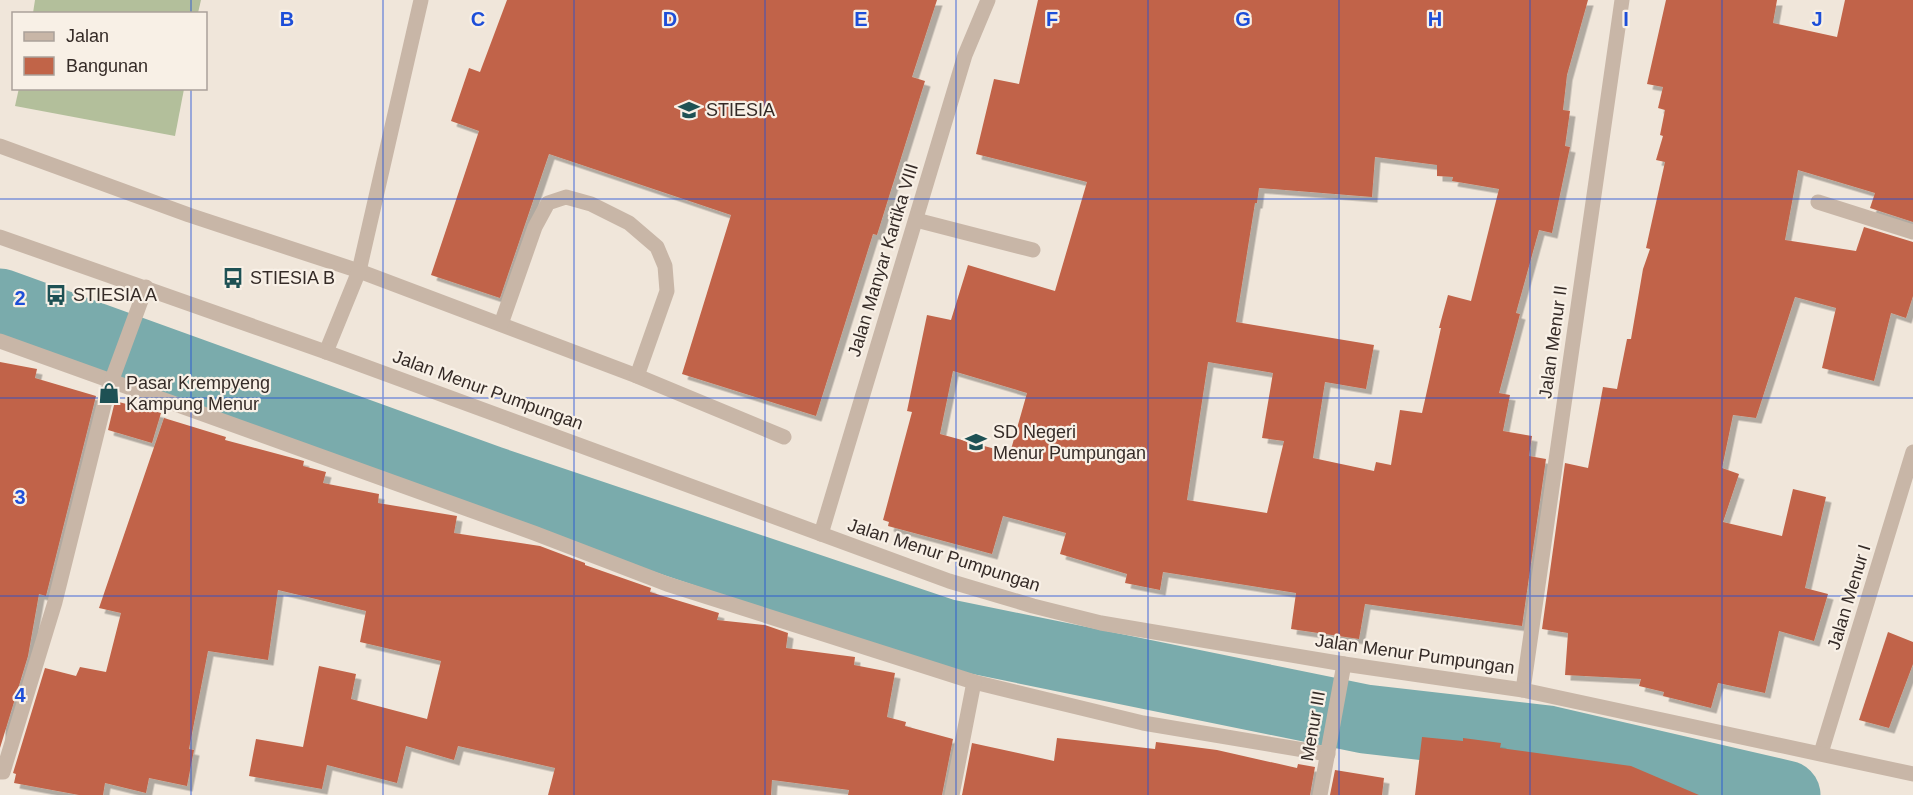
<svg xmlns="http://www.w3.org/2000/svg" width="1913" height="795" font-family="Arial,sans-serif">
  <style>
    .grass { fill: #b3bf9b }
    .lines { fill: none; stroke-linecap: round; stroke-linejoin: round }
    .river { stroke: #7aabac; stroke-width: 69 }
    .building { fill: #c16448; fill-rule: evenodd; filter: url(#shadow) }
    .service { stroke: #c8b6a7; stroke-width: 15 }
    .minor { stroke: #c8b6a7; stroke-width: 15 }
    .tertiary { stroke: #c8b6a7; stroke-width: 15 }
    .grid { fill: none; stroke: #1d4ed8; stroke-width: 1.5; stroke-opacity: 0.55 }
    .labels { text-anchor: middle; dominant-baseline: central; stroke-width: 4.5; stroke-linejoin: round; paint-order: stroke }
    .poi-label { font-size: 18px; fill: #352b27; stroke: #f8f0e6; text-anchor: start }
    .street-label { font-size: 18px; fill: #352b27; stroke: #f8f0e6 }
    .grid-label { font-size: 20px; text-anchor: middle; font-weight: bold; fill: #1d4ed8; stroke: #f8f0e6; stroke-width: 4.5; stroke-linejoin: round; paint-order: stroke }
  </style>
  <defs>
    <filter id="shadow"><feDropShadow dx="5.5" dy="5.5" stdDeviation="0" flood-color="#0004"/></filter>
  </defs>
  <rect width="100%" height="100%" fill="#f0e6da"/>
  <g class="grass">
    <polygon points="35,0 201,0 198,13 33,13"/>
    <polygon points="19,88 184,88 184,89 175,136 15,106"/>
  </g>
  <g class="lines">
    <polyline class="river" points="0,303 490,480 944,633 1365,719 1548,740 1786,795"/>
  </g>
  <g class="building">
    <polygon points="507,0 937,0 912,77 925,81 877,235 873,234 816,416 682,374 731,215 549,154 500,298 431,275 479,131 451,121 469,68 480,72"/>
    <path d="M1038,0H1588L1567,75L1563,110L1570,111L1565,146L1570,147L1552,233L1539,230L1516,313L1520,314L1499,393L1510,395L1503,431L1532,436L1529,456L1546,459L1522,626L1365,604L1359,639L1291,629L1296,593L1163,572L1160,590L1125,583L1127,574L1060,554L1066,533L1003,516L992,554L888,526L889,522L883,520L912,412L907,411L927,315L951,320L968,265L1055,291L1087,182L976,154L994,79L1019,84ZM1375,157L1437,165V176L1453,177L1452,181L1499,189L1471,301L1448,295L1439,328H1441L1422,413L1400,410L1391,465L1376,462L1374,471L1313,458L1325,382L1366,389L1374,345L1236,322L1255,203H1257L1259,188L1372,197ZM1208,362L1273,373L1262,438L1284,441L1267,513L1187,500ZM953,371L1027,393L1010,453L940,434Z"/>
    <polygon points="1666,0 1777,0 1773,23 1837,37 1845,0 1913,0 1913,222 1870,208 1875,193 1798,170 1785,240 1856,251 1864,227 1913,242 1913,296 1906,318 1891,313 1874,381 1822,368 1836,308 1795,297 1756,418 1733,415 1722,468 1739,474 1723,522 1782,536 1793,489 1826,497 1805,588 1828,594 1814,641 1779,631 1765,693 1718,683 1711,708 1663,696 1664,692 1639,686 1641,679 1565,675 1568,633 1542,629 1565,463 1588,468 1603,387 1617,389 1627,339 1631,339 1643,269 1650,249 1646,248 1665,162 1656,160 1663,136 1660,135 1665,110 1658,108 1663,87 1647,84"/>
    <polygon points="0,362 37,369 35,378 96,396 46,596 39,594 28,656 0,748"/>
    <polygon points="115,401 161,413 152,443 108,430"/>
    <polygon points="164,418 226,437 225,440 304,461 303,466 326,472 323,483 379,494 378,503 457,516 454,533 540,546 585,563 585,565 651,588 650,592 719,613 717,620 765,625 788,633 786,648 855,657 854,665 895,673 887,717 906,722 905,726 953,739 942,795 848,795 849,790 772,780 771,795 548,795 555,768 458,746 454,760 406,746 397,783 327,765 322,789 249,776 256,739 303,747 319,666 356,674 351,699 427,719 441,661 360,642 366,611 278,590 268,660 208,651 189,749 194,750 187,786 149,778 146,793 105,783 103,795 79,795 14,783 16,774 13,773 45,668 76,676 80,667 106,672 121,613 99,608"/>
    <polygon points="1888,632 1913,642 1913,664 1889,728 1859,720"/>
    <polygon points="1422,737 1463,741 1463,738 1501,743 1500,748 1631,766 1699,795 1415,795"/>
    <polygon points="1057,738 1155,749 1156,742 1217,750 1297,768 1298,764 1315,767 1310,795 962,795 972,743 1054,761"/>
    <polygon points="1335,770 1384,778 1382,795 1330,795"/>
  </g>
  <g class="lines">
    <g class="service">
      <polyline points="0,146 189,215 359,271 637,376 784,437"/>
      <polyline points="916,220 1033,250"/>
      <polyline points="501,324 535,227 548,203 566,197 591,204 629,223 657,247 665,266 667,291 637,376"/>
      <polyline points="326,352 359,271 421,0"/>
    </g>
    <g class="minor">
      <polyline points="1818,202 1913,232"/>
      <polyline points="0,341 534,533 667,584 974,682 1143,723 1328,754"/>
      <polyline points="821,534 965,55 988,0"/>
      <polyline points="1523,690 1622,0"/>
      <polyline points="1821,753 1913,452"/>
      <polyline points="0,772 3,772 55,602 107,393 146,287"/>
      <polyline points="952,795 974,682"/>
      <polyline points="1320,795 1344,664"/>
    </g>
    <polyline class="tertiary" points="0,237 326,352 949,581 1033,606 1101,623 1344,664 1523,690 1913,774"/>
  </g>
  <path class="grid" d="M191,0V14M383,0V795M574,0V795M765,0V795M956,0V795M1148,0V795M1339,0V795M1530,0V795M1722,0V795M191,88V795M0,199H1913M0,398H1913M0,596H1913"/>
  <defs>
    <symbol id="university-bare" viewBox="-9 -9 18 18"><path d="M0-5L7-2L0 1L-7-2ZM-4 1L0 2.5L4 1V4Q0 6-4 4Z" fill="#1e5154" stroke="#f8f0e6" stroke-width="2.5" paint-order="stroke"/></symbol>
    <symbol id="bus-bare" viewBox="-9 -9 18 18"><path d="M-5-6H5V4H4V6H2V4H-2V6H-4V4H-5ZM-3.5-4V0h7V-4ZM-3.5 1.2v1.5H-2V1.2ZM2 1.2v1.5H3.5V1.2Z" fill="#1e5154" stroke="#f8f0e6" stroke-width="2.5" paint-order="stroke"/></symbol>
    <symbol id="shop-bare" viewBox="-9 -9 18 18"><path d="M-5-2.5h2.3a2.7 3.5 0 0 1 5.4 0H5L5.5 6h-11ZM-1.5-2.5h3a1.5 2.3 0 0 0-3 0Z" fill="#1e5154" stroke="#f8f0e6" stroke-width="2.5" paint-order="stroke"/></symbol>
    <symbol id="school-bare" viewBox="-9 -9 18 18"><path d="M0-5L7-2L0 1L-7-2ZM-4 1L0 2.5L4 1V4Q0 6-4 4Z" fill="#1e5154" stroke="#f8f0e6" stroke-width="2.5" paint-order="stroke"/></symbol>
  </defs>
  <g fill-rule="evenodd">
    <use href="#university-bare" x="674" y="95" width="30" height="30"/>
    <use href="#bus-bare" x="218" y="263" width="30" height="30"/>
    <use href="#bus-bare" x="41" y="280" width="30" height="30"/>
    <use href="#shop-bare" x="94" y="378" width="30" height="30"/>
    <use href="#school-bare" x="961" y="427" width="30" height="30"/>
  </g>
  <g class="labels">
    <g class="poi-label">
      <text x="706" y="110">STIESIA</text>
      <text x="250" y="278">STIESIA B</text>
      <text x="73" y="295">STIESIA A</text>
      <text x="126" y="383">Pasar Krempyeng<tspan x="126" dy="21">Kampung Menur</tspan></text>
      <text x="993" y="432">SD Negeri<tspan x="993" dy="21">Menur Pumpungan</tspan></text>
    </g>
    <g class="street-label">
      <text transform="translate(883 260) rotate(-73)">Jalan Manyar Kartika VIII</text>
      <text transform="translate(1553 342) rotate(-82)">Jalan Menur II</text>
      <text transform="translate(488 390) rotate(20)">Jalan Menur Pumpungan</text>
      <text transform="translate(944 555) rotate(18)">Jalan Menur Pumpungan</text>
      <text transform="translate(1849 597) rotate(-73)">Jalan Menur I</text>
      <text transform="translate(1415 654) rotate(8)">Jalan Menur Pumpungan</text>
      <text transform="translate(1313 726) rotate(-80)">Menur III</text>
    </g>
  </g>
  <g class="grid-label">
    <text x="287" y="26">B</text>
    <text x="478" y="26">C</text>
    <text x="670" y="26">D</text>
    <text x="861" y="26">E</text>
    <text x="1052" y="26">F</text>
    <text x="1243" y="26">G</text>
    <text x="1435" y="26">H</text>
    <text x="1626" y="26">I</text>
    <text x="1817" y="26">J</text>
    <text x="20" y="305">2</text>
    <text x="20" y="504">3</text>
    <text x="20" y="702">4</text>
  </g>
  <rect x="12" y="12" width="195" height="78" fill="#f8f0e6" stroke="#aaa19a" stroke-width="1.5"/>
  <rect x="24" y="32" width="30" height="9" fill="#c8b6a7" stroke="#aaa19a" stroke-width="1.5"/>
  <text x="66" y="42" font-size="18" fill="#352b27">Jalan</text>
  <rect x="24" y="57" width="30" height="18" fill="#c16448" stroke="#aaa19a" stroke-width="1.5"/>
  <text x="66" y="72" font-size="18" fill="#352b27">Bangunan</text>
</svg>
